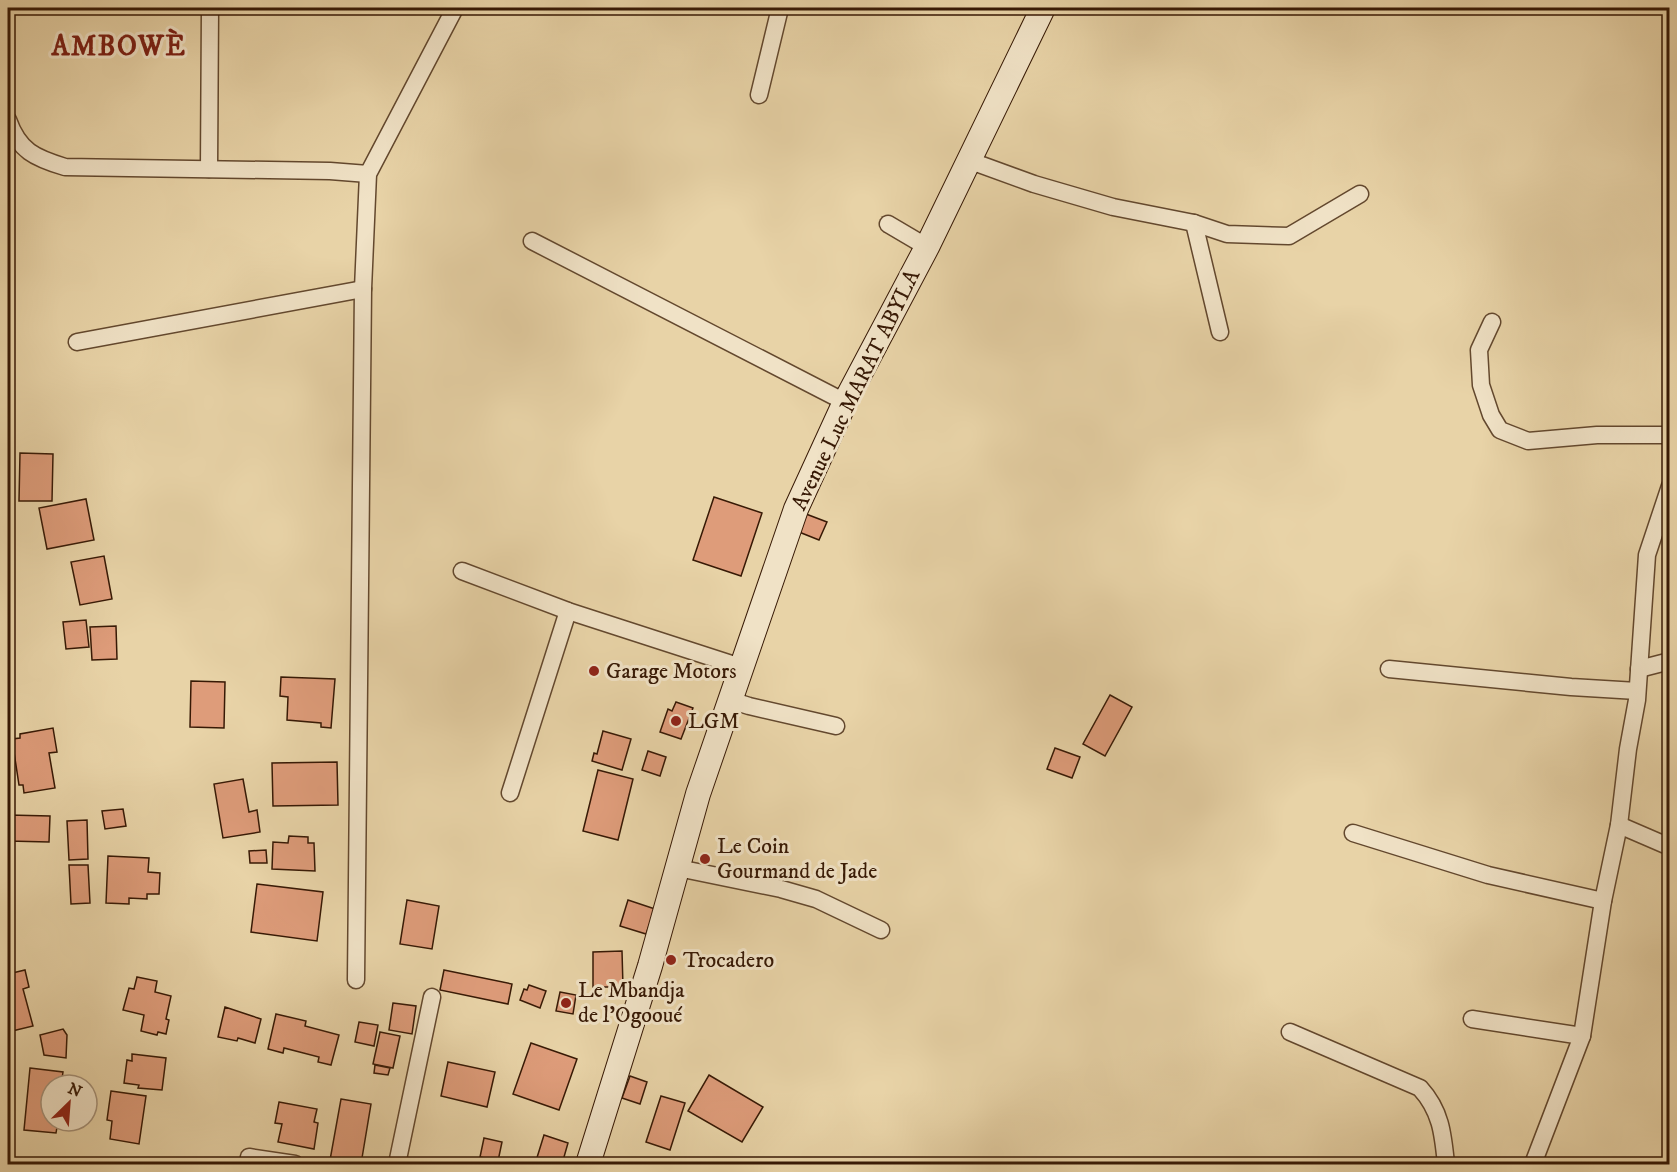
<svg xmlns="http://www.w3.org/2000/svg" width="1677" height="1172" font-family="'IM FELL DW Pica',serif">
  <style>
    .building { fill: #de9c7a; stroke: #371905; stroke-width: 1.5 }
    .lines { fill: none; stroke-linecap: round; stroke-linejoin: round }
    .street-casing { stroke: #63482e; stroke-width: 19 }
    .secondary-casing { stroke: #371905; stroke-width: 26 }
    .street { stroke: #f0e2c6; stroke-width: 16 }
    .secondary { stroke: #f0e2c6; stroke-width: 24 }
    .poi-dot { fill: #8f2418; stroke: #f0e2c6; stroke-width: 2 }
    .labels { text-anchor: middle; dominant-baseline: central; stroke-width: 6; stroke-linejoin: round; paint-order: stroke }
    .street-label { font-size: 22px; fill: #371905; stroke: #f0e2c6 }
    .poi-label { font-size: 22px; fill: #371905; stroke: #f0e2c6; text-anchor: start }
    .district-label { font-size: 28px; font-weight: bold; letter-spacing: 1.5px; fill: #7a1f14; stroke: #f0e2c6 }
  </style>
  <rect width="100%" height="100%" fill="#e8d3a7"/>
  <filter id="stains"><feTurbulence type="fractalNoise" baseFrequency=".00333" numOctaves="4"/><feColorMatrix values="0 0 0 0 .2 0 0 0 0 .09 0 0 0 0 .02 0 0 0 .5 -.17"/></filter>
  <radialGradient id="worn" r=".72"><stop offset=".6" stop-color="#630" stop-opacity="0"/><stop offset="1" stop-color="#630" stop-opacity=".3"/></radialGradient>
  <g class="building">
    <polygon points="20,453 53,454 52,501 19,501"/>
    <polygon points="714,497 762,513 741,576 693,560"/>
    <polygon points="86,499 94,540 47,549 39,508"/>
    <polygon points="806,514 827,522 819,540 799,532"/>
    <polygon points="104,556 112,599 80,605 71,562"/>
    <polygon points="86,620 89,647 66,649 63,622"/>
    <polygon points="116,626 117,659 92,660 90,627"/>
    <polygon points="281,677 335,679 331,728 321,727 321,723 287,720 288,697 280,696"/>
    <polygon points="191,681 225,682 224,728 190,727"/>
    <polygon points="1110,695 1132,707 1105,756 1083,744"/>
    <polygon points="676,702 693,708 681,739 660,732 668,709 672,711"/>
    <polygon points="53,728 57,752 49,753 55,788 24,793 23,785 19,785 12,739 20,738 20,734"/>
    <polygon points="603,731 631,739 622,770 592,761 594,753 597,754"/>
    <polygon points="1055,748 1080,757 1072,778 1047,769"/>
    <polygon points="648,751 666,757 660,776 642,770"/>
    <polygon points="337,762 338,805 273,806 272,763"/>
    <polygon points="598,770 633,779 618,840 583,831"/>
    <polygon points="243,779 249,812 257,810 260,832 223,838 214,784"/>
    <polygon points="123,809 126,826 105,829 102,811"/>
    <polygon points="8,815 50,816 49,842 8,841"/>
    <polygon points="87,820 88,859 69,860 67,821"/>
    <polygon points="289,836 308,837 308,843 314,843 315,871 272,869 273,842 288,843"/>
    <polygon points="266,850 267,863 250,863 249,851"/>
    <polygon points="108,856 149,858 148,872 160,873 159,894 147,894 147,899 129,898 129,904 106,903"/>
    <polygon points="69,865 88,865 90,903 71,904"/>
    <polygon points="257,884 323,892 317,941 251,932"/>
    <polygon points="407,900 439,906 432,949 400,944"/>
    <polygon points="628,900 655,909 646,934 620,926"/>
    <polygon points="622,951 623,987 593,987 593,952"/>
    <polygon points="25,970 29,987 23,989 33,1026 8,1032 8,974"/>
    <polygon points="444,970 512,984 508,1004 440,990"/>
    <polygon points="137,977 157,981 155,992 171,996 166,1019 169,1020 166,1034 158,1032 157,1035 141,1031 144,1015 123,1010 129,988 134,989"/>
    <polygon points="529,985 546,991 540,1008 520,1000 524,989 527,990"/>
    <polygon points="560,992 576,995 573,1014 556,1011"/>
    <polygon points="393,1003 416,1006 412,1034 389,1030"/>
    <polygon points="225,1007 261,1019 255,1043 238,1038 237,1041 218,1037"/>
    <polygon points="276,1014 306,1021 305,1026 339,1035 331,1065 318,1062 319,1057 284,1048 283,1053 268,1049"/>
    <polygon points="359,1022 378,1025 374,1046 355,1042"/>
    <polygon points="63,1029 67,1035 66,1058 44,1055 40,1035"/>
    <polygon points="380,1032 400,1036 393,1068 373,1064"/>
    <polygon points="531,1043 577,1059 559,1110 513,1094"/>
    <polygon points="132,1054 166,1058 162,1090 138,1088 139,1085 124,1083 127,1060 132,1061"/>
    <polygon points="448,1062 495,1072 487,1107 441,1096"/>
    <polygon points="375,1065 390,1068 388,1075 374,1073"/>
    <polygon points="30,1068 63,1072 61,1085 51,1085 51,1121 58,1121 56,1133 24,1130"/>
    <polygon points="709,1075 763,1107 742,1142 688,1111"/>
    <polygon points="630,1076 647,1082 640,1104 622,1098"/>
    <polygon points="111,1091 146,1096 139,1144 110,1139 112,1121 107,1120"/>
    <polygon points="661,1096 685,1103 670,1150 646,1142"/>
    <polygon points="341,1099 371,1104 361,1164 330,1160"/>
    <polygon points="279,1102 317,1109 314,1122 318,1123 314,1149 278,1142 282,1124 275,1123"/>
    <polygon points="544,1135 568,1143 562,1164 535,1164"/>
    <polygon points="484,1138 502,1142 498,1161 480,1157"/>
    <polygon points="401,1156 422,1162 421,1164 398,1164"/>
  </g>
  <g class="lines">
    <defs>
      <g id="street">
        <polyline points="759,95 780,8"/>
        <path d="M8,120C19,151 35,158 65,167L330,171L368,174"/>
        <polyline points="968,160 1034,184 1113,207 1194,223 1227,234 1289,236 1360,194"/>
        <polyline points="209,169 210,8"/>
        <polyline points="1194,223 1220,332"/>
        <polyline points="888,224 927,247"/>
        <polyline points="532,241 845,402"/>
        <polyline points="1492,322 1479,350 1481,385 1491,415 1500,430 1528,441 1597,435 1670,435"/>
        <polyline points="77,342 363,289"/>
        <polyline points="462,571 568,611 741,667"/>
        <polyline points="1389,669 1571,687 1637,691"/>
        <polyline points="1639,669 1670,661"/>
        <polyline points="730,700 749,706 836,726"/>
        <polyline points="510,793 568,611"/>
        <polyline points="1619,825 1670,847"/>
        <polyline points="1353,833 1488,875 1603,901"/>
        <polyline points="678,868 781,889 816,899 881,930"/>
        <polyline points="356,980 363,289 368,174 455,8"/>
        <polyline points="1472,1019 1582,1036"/>
        <path d="M1290,1032L1420,1088C1441,1111 1443,1134 1446,1164"/>
        <polyline points="249,1157 295,1164"/>
        <polyline points="397,1164 432,997"/>
        <polyline points="1533,1164 1582,1036 1603,901 1619,825 1628,749 1637,700 1647,555 1670,486"/>
      </g>
      <polyline id="secondary" points="588,1164 650,966 698,794 796,509 845,402 927,247 1043,8"/>
    </defs>
    <use href="#street" class="street-casing"/>
    <use href="#secondary" class="secondary-casing"/>
    <use href="#street" class="street"/>
    <use href="#secondary" class="secondary"/>
  </g>
  <g class="poi-dot">
    <circle cx="594" cy="671" r="6"/>
    <circle cx="676" cy="721" r="6"/>
    <circle cx="705" cy="859" r="6"/>
    <circle cx="671" cy="960" r="6"/>
    <circle cx="566" cy="1003" r="6"/>
  </g>
  <g class="labels">
    <g class="street-label">
      <text transform="translate(856 390) rotate(-64)">Avenue Luc MARAT ABYLA</text>
    </g>
    <g class="poi-label">
      <text x="606" y="671">Garage Motors</text>
      <text x="688" y="721">LGM</text>
      <text x="717" y="846">Le Coin<tspan x="717" dy="25">Gourmand de Jade</tspan></text>
      <text x="683" y="960">Trocadero</text>
      <text x="578" y="990">Le Mbandja<tspan x="578" dy="25">de l'Ogooué</tspan></text>
    </g>
    <g class="district-label">
      <text x="119" y="46">AMBOWÈ</text>
    </g>
  </g>
  <rect width="1677" height="1172" fill="none" stroke="#e8d3a7" stroke-width="30"/>
  <rect x="9" y="9" width="1659" height="1154" fill="none" stroke="#371905" stroke-width="3"/>
  <rect x="15" y="15" width="1647" height="1142" fill="none" stroke="#371905" stroke-width="1.5"/>
  <g transform="translate(69 1103) rotate(25)"><circle r="28" fill="#f0e2c6" stroke="#a69279" stroke-width="1.5"/>
  <path d="M0-4.5L10 22L0 15L-10 22Z" fill="#8f2418"/>
  <text y="-9" font-size="16" font-weight="bold" text-anchor="middle" fill="#371905">N</text>
  </g>
  <rect width="100%" height="100%" filter="url(#stains)"/>
  <rect width="100%" height="100%" fill="url(#worn)"/>
</svg>
